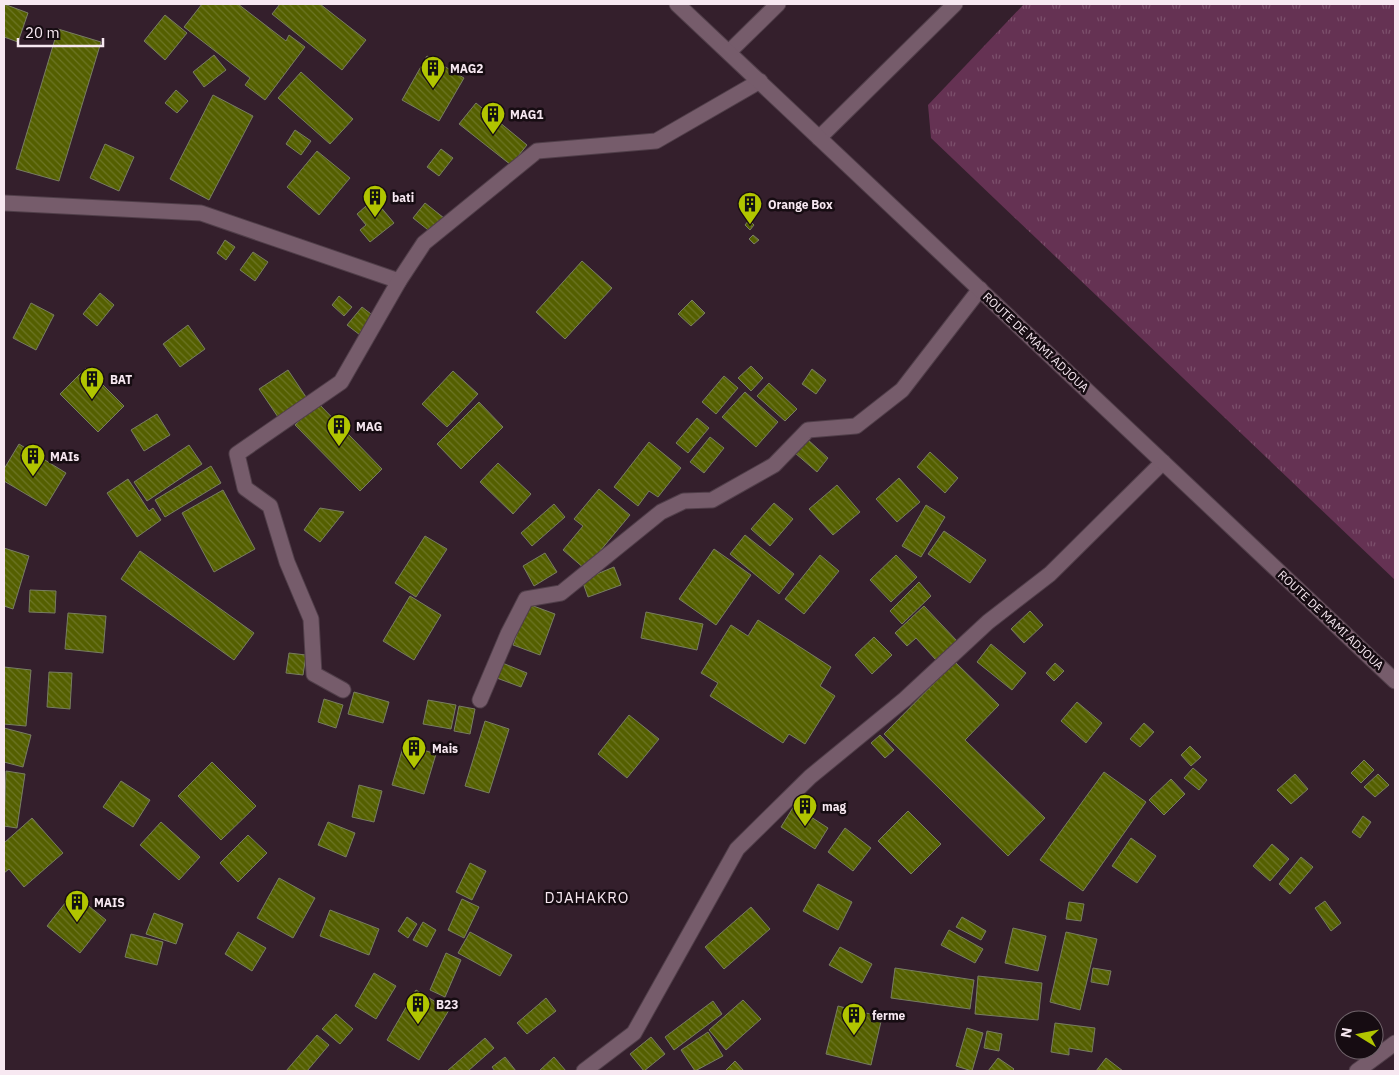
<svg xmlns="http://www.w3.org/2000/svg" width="1399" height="1075" font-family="'IBM Plex Sans',sans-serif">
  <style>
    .grass { fill: url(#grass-tufts) }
    .building { fill: url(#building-back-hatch); stroke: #787d62 }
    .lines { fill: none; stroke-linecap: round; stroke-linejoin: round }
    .street-casing { stroke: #503e49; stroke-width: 17 }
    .secondary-casing { stroke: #503e49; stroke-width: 17 }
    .street { stroke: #765c6b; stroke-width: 15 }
    .secondary { stroke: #765c6b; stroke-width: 15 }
    .labels { text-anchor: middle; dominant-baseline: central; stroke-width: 5; stroke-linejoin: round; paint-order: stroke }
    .poi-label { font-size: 12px; font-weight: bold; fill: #f7e8f1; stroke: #160c12; text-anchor: start }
    .street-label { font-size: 12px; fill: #f7e8f1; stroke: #160c12 }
    .quarter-label { font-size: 15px; letter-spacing: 1px; fill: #f7e8f1; stroke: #160c12 }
  </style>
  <defs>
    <pattern id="grass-tufts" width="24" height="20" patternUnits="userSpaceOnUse" patternTransform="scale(1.25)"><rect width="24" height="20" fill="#653253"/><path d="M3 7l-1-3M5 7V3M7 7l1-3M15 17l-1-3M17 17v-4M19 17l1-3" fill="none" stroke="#7c506c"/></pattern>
    <pattern id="building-back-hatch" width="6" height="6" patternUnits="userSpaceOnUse" patternTransform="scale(1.25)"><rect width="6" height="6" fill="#545f00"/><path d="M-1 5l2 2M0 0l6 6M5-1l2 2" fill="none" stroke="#6d7626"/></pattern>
  </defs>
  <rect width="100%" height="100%" fill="#341f2c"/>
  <polygon class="grass" points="1024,4 1395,4 1395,580 931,138 928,105"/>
  <g class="building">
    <polygon points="4,4 28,13 18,42 4,37"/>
    <polygon points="202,4 238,4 286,41 289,35 305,47 265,100 245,85 250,78 184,27"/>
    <polygon points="280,4 320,4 366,40 342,70 272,14"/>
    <polygon points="165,15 187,33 165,60 144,41"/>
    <polygon points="58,29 101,42 59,181 16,169"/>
    <polygon points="214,55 226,70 204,87 193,72"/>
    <polygon points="427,56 464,78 439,121 402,100"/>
    <polygon points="301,72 353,119 330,144 278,98"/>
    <polygon points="176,90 188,101 177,113 165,103"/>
    <polygon points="213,95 253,116 209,200 170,179"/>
    <polygon points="476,103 527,145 511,165 459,124"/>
    <polygon points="295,130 311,141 301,155 286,144"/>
    <polygon points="105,144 134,157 119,191 90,178"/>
    <polygon points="441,149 453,158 439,176 427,167"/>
    <polygon points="317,151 350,178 319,215 287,187"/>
    <polygon points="374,199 394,223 370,242 360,230 366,225 357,214"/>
    <polygon points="425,203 444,218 432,233 413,218"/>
    <polygon points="749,220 754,225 750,230 745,225"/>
    <polygon points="753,235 759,240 754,244 749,239"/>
    <polygon points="225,240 235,247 226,260 217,253"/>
    <polygon points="253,252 268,262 255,281 240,270"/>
    <polygon points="582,261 612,288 565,339 536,312"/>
    <polygon points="100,293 114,305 97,326 83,314"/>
    <polygon points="339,296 352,307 344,316 332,305"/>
    <polygon points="692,300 705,313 691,326 678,314"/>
    <polygon points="31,303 54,315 36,350 13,338"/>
    <polygon points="362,307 375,317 360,335 347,325"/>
    <polygon points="188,325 205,349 180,367 163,344"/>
    <polygon points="751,366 763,378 751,391 738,378"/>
    <polygon points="86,368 124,406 98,432 60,394"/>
    <polygon points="812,369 826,380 816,394 802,384"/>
    <polygon points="288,370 308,400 280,420 259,389"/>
    <polygon points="453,371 478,394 447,427 422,404"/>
    <polygon points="724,376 738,388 716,414 702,402"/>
    <polygon points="769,383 797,409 785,421 757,396"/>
    <polygon points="745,392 778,422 756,447 722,417"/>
    <polygon points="479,402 503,427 461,469 437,444"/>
    <polygon points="318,403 382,469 360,491 295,425"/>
    <polygon points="157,414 170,435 144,451 131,430"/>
    <polygon points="697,418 709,428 688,453 676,443"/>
    <polygon points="710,437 724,448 704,473 690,462"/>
    <polygon points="807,439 828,458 817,472 795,453"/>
    <polygon points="649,442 681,468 658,497 649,491 638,506 614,487"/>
    <polygon points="19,444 66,473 46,506 4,481 4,469"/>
    <polygon points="189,445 202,464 147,501 134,482"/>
    <polygon points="930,452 958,478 945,493 917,467"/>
    <polygon points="498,463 531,494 513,514 480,482"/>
    <polygon points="211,466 221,483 165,517 155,500"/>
    <polygon points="899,478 920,502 897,522 876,499"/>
    <polygon points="128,479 149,511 153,508 161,520 137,537 107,493"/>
    <polygon points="837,485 860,512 833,535 809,509"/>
    <polygon points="599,489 630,515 585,569 563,550 583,526 574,519"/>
    <polygon points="223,490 255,549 214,572 182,513"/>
    <polygon points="774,503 793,519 770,546 751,529"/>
    <polygon points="554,504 565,517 532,546 521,533"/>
    <polygon points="926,505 945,517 921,557 902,546"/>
    <polygon points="320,508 344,512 320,542 304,530"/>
    <polygon points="944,531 986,560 970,583 928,554"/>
    <polygon points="745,535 794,574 779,594 730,554"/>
    <polygon points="425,536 447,549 416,597 395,583"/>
    <polygon points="4,548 29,556 13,609 4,606"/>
    <polygon points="714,549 751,575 716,625 679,599"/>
    <polygon points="140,551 254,633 234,660 121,579"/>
    <polygon points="545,553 557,572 534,586 523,566"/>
    <polygon points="820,555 839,571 804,614 785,599"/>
    <polygon points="896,555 917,577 891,602 870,580"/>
    <polygon points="614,567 621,585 588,597 582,580"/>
    <polygon points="919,582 931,596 902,624 890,611"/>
    <polygon points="30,590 56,591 55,613 29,612"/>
    <polygon points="410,596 441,615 414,660 383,641"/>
    <polygon points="528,604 555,614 540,655 513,645"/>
    <polygon points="924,606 957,641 936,660 916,638 907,646 895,633"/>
    <polygon points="1030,611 1043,625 1024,643 1011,629"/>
    <polygon points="646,612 703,624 697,650 641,638"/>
    <polygon points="68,613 106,616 103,653 65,649"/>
    <polygon points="758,620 831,667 820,686 835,696 805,744 789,734 783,743 710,696 718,683 701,673 731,625 748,636"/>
    <polygon points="874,637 892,655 872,674 855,655"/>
    <polygon points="991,644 1026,673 1012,690 977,662"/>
    <polygon points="289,653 306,655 303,675 286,673"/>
    <polygon points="500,662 527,673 521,687 494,677"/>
    <polygon points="955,662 999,705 965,740 1045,818 1008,856 884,734"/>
    <polygon points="1055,663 1064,671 1054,681 1046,673"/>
    <polygon points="4,667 31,670 26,726 4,724"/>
    <polygon points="49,672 72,673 70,709 47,707"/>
    <polygon points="354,692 389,702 383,723 348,714"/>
    <polygon points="324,699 343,705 336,728 318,722"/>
    <polygon points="428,700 456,705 451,729 423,724"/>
    <polygon points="1077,702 1102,723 1086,743 1061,721"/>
    <polygon points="459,706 475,709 470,734 454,731"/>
    <polygon points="629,715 659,739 627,778 598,754"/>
    <polygon points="485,721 509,729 489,793 465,786"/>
    <polygon points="1144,723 1154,732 1140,747 1130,739"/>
    <polygon points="4,728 31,735 23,767 4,762"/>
    <polygon points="880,735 894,750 885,758 871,743"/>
    <polygon points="404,744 436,754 424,794 392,785"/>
    <polygon points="1190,746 1201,757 1191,766 1181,755"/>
    <polygon points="1364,760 1374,770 1361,783 1351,773"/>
    <polygon points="212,762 256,806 221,840 178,796"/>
    <polygon points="1193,768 1207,780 1199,790 1184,778"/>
    <polygon points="6,771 25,774 17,828 4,826"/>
    <polygon points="1104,772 1146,802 1083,891 1040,860"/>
    <polygon points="1295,774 1308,789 1291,804 1277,790"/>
    <polygon points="1378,774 1389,785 1375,797 1364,787"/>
    <polygon points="1171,779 1185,794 1164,815 1149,800"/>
    <polygon points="121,781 150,800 133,827 103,807"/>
    <polygon points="359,785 382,791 374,822 352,817"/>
    <polygon points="794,806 828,828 815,849 781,827"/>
    <polygon points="908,811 941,844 911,874 878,841"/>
    <polygon points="1363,816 1371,822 1360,838 1352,832"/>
    <polygon points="32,818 63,853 24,887 9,869 4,873 4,843"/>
    <polygon points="161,822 200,857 179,880 140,845"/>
    <polygon points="328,822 355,833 346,857 318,845"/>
    <polygon points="845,828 871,848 853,871 828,852"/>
    <polygon points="248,835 267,853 238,882 220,863"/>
    <polygon points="1131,838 1156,856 1137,883 1112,866"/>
    <polygon points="1272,844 1289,859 1270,881 1253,866"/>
    <polygon points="1301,857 1313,867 1290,894 1279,884"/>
    <polygon points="470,863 486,871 472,900 456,892"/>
    <polygon points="279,878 315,898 293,938 257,918"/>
    <polygon points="818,884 852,902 838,930 803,911"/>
    <polygon points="73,893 106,920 80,953 47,926"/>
    <polygon points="462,899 479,907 464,938 448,930"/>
    <polygon points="1325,901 1341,923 1331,931 1315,908"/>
    <polygon points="1069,902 1084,904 1081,921 1066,919"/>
    <polygon points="751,907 770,929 724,969 705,947"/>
    <polygon points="330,910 379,929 369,955 320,936"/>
    <polygon points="154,913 183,924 176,944 146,934"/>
    <polygon points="407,917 417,924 408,938 398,931"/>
    <polygon points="962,917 986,931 981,940 956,927"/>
    <polygon points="423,922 436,930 427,947 413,940"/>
    <polygon points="1013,928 1046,936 1038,971 1005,963"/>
    <polygon points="949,930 983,949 975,963 941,945"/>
    <polygon points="238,932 266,948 252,971 225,954"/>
    <polygon points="470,932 512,955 500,976 458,953"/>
    <polygon points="1066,932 1097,939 1080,1010 1050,1002"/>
    <polygon points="131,934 163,942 157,965 125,957"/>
    <polygon points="840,947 872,964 862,983 829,965"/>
    <polygon points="446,953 461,960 445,997 430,990"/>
    <polygon points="895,968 974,980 970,1009 891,998"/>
    <polygon points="1093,968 1111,971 1108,985 1091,982"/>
    <polygon points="374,973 396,986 376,1019 355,1006"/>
    <polygon points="978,976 1042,983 1038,1020 975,1014"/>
    <polygon points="416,990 449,1010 419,1060 387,1040"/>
    <polygon points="546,998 556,1011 527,1034 517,1023"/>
    <polygon points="743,1000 761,1019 726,1050 709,1030"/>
    <polygon points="713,1001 722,1014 674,1050 665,1037"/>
    <polygon points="838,1006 882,1017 871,1065 826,1054"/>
    <polygon points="336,1014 353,1029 340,1044 322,1029"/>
    <polygon points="1055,1023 1095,1028 1092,1052 1069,1048 1069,1055 1051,1052"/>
    <polygon points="967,1028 983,1033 972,1071 956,1066"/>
    <polygon points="987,1031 1002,1034 999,1051 984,1048"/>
    <polygon points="708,1032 723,1056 695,1071 681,1050"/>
    <polygon points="317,1035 329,1045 307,1071 286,1071"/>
    <polygon points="651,1037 665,1054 644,1071 630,1054"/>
    <polygon points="485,1038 494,1048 468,1071 447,1071"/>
    <polygon points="505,1057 516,1071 495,1071 492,1067"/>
    <polygon points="554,1057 566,1071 539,1071"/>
    <polygon points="998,1058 1014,1069 1012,1071 988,1071"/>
    <polygon points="1106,1058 1123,1071 1096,1071"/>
    <polygon points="735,1061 744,1071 725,1071"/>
  </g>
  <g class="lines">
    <defs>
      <g id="street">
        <polyline points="729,52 778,4"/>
        <polyline points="819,138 955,4"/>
        <polyline points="4,203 201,213 399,281"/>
        <polyline points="343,690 314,674 311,619 287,562 270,506 245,488 237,454 341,382 399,281 424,243 537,151 656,141 760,81"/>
        <polyline points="480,700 508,634 526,599 561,593 661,512 684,501 712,500 774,465 808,430 856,426 902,390 980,289"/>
        <polyline points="584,1071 634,1033 737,849 810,777 905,699 988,622 1050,574 1163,462"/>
        <polyline points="1357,1071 1395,1043"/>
      </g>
      <polyline id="secondary" points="677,4 1395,681"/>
    </defs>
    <use href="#street" class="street-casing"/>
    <use href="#secondary" class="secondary-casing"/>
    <use href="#street" class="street"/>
    <use href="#secondary" class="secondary"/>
  </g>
  <defs>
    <symbol id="building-pin" viewBox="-11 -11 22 30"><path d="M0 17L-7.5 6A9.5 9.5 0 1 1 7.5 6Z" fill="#b1c500" stroke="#160c12"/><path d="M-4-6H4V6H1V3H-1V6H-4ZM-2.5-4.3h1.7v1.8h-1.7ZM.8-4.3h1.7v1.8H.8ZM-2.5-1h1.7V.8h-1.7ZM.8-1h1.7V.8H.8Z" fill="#111"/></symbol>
  </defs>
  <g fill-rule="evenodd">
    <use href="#building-pin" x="419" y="54" width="28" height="38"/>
    <use href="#building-pin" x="479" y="100" width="28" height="38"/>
    <use href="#building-pin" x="361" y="183" width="28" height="38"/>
    <use href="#building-pin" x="736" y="190" width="28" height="38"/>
    <use href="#building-pin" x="78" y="365" width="28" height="38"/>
    <use href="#building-pin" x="325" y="412" width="28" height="38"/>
    <use href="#building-pin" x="19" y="442" width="28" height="38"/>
    <use href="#building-pin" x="400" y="734" width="28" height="38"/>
    <use href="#building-pin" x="791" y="792" width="28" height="38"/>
    <use href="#building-pin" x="63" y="888" width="28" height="38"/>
    <use href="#building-pin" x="404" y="990" width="28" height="38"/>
    <use href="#building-pin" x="840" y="1001" width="28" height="38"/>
  </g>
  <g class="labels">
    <g class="poi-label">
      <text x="450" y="68">MAG2</text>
      <text x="510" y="114">MAG1</text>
      <text x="392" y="197">bati</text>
      <text x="768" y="204">Orange Box</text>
      <text x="110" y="379">BAT</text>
      <text x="356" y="426">MAG</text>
      <text x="50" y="456">MAIs</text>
      <text x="432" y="748">Mais</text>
      <text x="822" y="806">mag</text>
      <text x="94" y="902">MAIS</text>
      <text x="436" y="1004">B23</text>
      <text x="872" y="1015">ferme</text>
    </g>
    <g class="street-label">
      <text transform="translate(1036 342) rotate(43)">ROUTE DE MAMI ADJOUA</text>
      <text transform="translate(1331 620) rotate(43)">ROUTE DE MAMI ADJOUA</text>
    </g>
    <g class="quarter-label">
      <text x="587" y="897">DJAHAKRO</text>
    </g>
  </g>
  <rect width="1399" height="1075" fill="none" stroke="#f7e8f1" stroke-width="10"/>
  <g transform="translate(1359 1035) rotate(280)"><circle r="24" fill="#160c12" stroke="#70646b"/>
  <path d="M0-4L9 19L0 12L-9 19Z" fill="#b1c500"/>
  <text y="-8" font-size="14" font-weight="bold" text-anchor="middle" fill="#f7e8f1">N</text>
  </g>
  <path d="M18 38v8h85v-8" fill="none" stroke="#f7e8f1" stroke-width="2.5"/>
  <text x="25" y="38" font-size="15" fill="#f7e8f1" stroke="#160c12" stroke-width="4" paint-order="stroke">20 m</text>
</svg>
